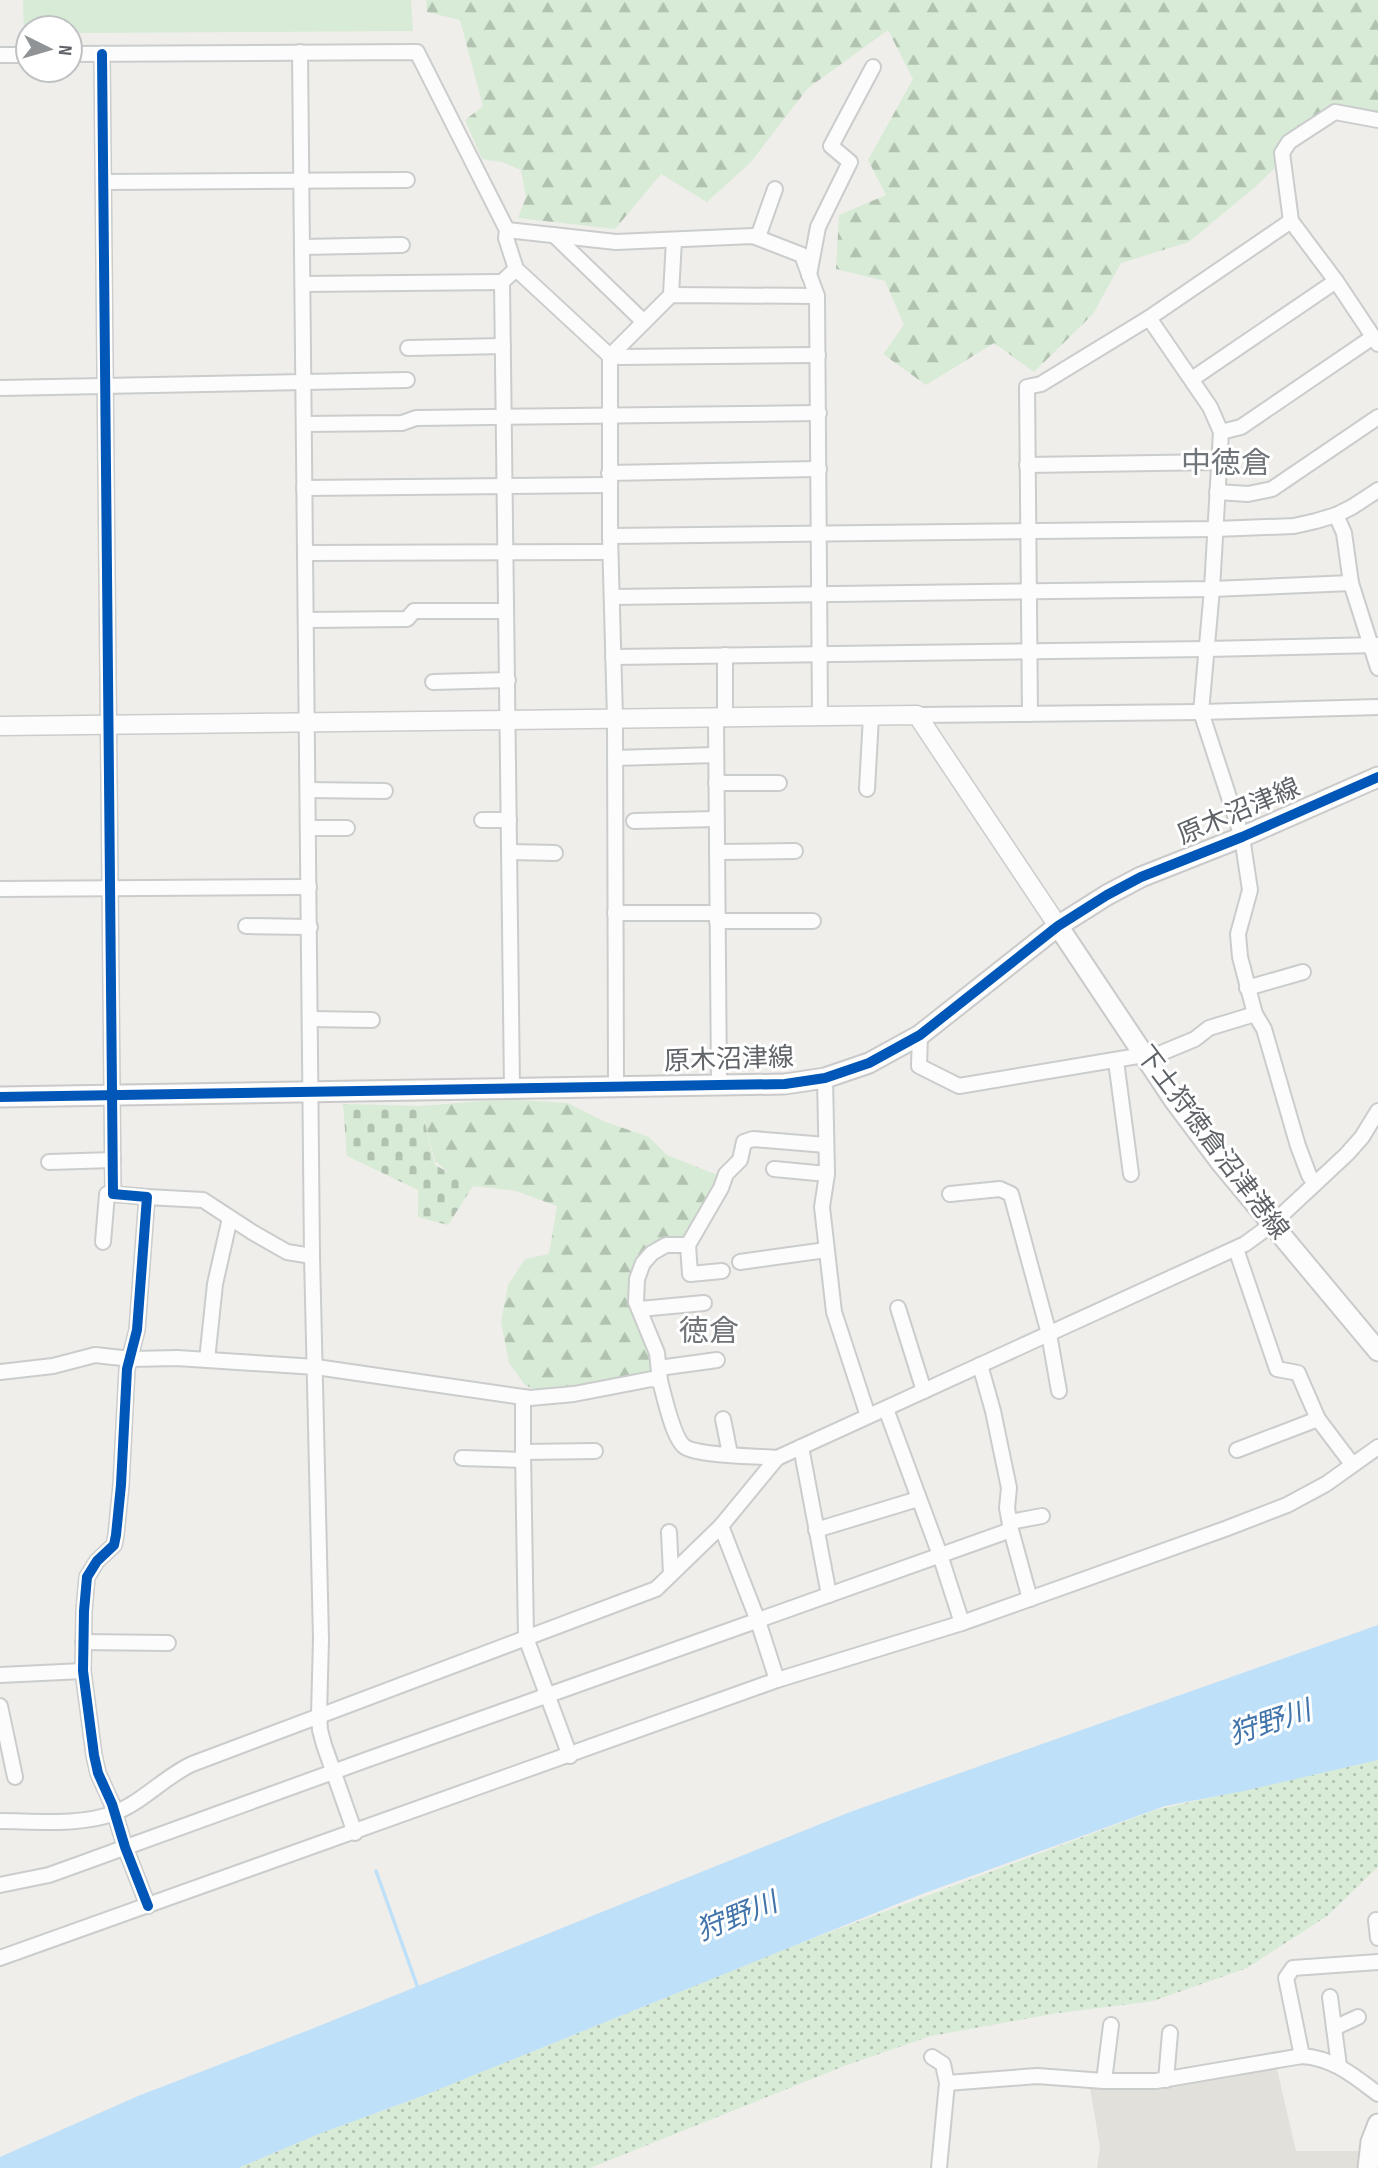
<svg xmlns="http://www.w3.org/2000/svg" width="1378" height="2168" font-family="'Sofia Sans Condensed','Noto Sans JP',sans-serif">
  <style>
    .education { fill: #e2e0da }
    .grass { fill: url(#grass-dots) }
    .forest { fill: url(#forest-firs) }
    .cemetery { fill: url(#cemetery-stones) }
    .park { fill: #d8ebd6 }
    .water { fill: #bfe0f9 }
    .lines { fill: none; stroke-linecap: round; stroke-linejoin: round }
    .stream { stroke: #bfe0f9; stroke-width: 3.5 }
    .minor-casing { stroke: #cbcccc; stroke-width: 18 }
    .tertiary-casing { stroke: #cbcccc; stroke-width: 21 }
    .secondary-casing { stroke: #cacacb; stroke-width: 23 }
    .minor { stroke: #fdfcfc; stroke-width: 14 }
    .tertiary { stroke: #fdfcfc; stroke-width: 18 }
    .secondary { stroke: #fdfcfc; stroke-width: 19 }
    .cycleway-casing { stroke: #fff; stroke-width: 15 }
    .cycleway { stroke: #0057b8; stroke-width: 10 }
    .labels { text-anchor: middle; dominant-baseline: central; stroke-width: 6; stroke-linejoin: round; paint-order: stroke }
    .street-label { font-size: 26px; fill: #5f6368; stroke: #fff }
    .water-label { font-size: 28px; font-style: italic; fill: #4174aa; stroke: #fff }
    .quarter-label { font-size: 30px; fill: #70757a; stroke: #fff }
  </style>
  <defs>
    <pattern id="grass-dots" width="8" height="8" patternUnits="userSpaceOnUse" patternTransform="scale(1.75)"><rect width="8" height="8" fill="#d8ebd6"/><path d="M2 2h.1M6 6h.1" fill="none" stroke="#b2c2b1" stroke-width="1.8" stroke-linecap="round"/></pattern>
    <pattern id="forest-firs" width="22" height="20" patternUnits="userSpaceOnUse" patternTransform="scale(1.75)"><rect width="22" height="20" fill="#d8ebd6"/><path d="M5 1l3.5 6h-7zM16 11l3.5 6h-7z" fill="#b2c2b1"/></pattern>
    <pattern id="cemetery-stones" width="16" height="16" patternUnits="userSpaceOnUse" patternTransform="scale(1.75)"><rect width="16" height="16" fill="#d8ebd6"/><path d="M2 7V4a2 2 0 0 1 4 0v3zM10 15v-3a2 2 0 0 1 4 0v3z" fill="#b2c2b1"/></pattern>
  </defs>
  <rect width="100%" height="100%" fill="#efeeea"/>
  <polygon class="education" points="1276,2065 1296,2151 1361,2151 1359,2168 1097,2168 1100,2147 1090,2088 1130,2090 1154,2089"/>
  <polygon class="grass" points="1378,1760 1378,1867 1327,1916 1247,1968 1153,2001 1058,2013 931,2036 844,2066 590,2168 238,2168 319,2134 425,2095 793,1946 1155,1810"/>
  <g class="forest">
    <polygon points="426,0 1378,0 1378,118 1348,114 1323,122 1254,188 1189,242 1121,263 1093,314 1034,372 994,343 926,385 883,354 904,325 885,281 836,269 839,215 886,195 868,160 913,79 888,30 808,88 750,163 707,202 661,174 615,229 518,218 526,197 521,170 502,162 482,159 465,120 483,106 460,20 427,12"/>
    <polygon points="506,1099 568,1103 603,1121 649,1137 667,1155 725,1178 688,1245 652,1253 637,1279 655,1347 652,1379 548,1396 525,1385 509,1363 501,1322 508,1285 525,1259 549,1254 557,1206 516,1191 473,1186 454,1177 435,1161 421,1106"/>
  </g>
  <polygon class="cemetery" points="343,1104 421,1106 435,1165 473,1186 448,1225 418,1217 418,1190 347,1156"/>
  <polygon class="park" points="23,0 411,0 413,31 70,33 70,28 28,28 28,33 24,33"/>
  <polygon class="water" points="1378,1625 1378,1760 1244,1791 1165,1806 922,1894 425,2095 319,2134 238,2168 0,2168 0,2157 138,2096 309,2030 850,1812"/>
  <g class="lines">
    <g class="stream">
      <polyline points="331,1744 339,1765"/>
      <polyline points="376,1871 419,1991"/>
    </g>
    <defs>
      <g id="minor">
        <polyline points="300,52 312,1256 321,1639 319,1715 320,1730 324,1745 355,1833"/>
        <polyline points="70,54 417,52 507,230 506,238 516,269 610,356 621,357 818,355"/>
        <polyline points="102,54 113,1194 147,1197 137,1330 127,1369 121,1485 116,1535 114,1545 97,1561 87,1577 84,1611 83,1671 94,1755 98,1773 112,1804 125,1847 148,1906"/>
        <polyline points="0,55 28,55"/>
        <polyline points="1378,120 1335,112 1289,142 1282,153 1291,221 1336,281 1378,344"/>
        <polyline points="105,182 407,180"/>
        <polyline points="507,230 616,242 753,236 802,255 817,296"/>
        <polyline points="554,235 644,322"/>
        <polyline points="758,237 775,189"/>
        <polyline points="302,247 402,245"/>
        <polyline points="809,275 818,227 850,162 831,146 873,67"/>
        <polyline points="303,284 502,282"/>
        <polyline points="671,295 674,240"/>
        <polyline points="1149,318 1210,407 1221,432 1212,589 1201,712 1242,837 1250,890 1238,934 1240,957 1255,1014 1264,1029 1298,1146 1309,1175 1315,1184"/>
        <polyline points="408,348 503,346"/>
        <polyline points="1192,379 1336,281"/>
        <polyline points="0,388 407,380"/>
        <polyline points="304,424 402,423 416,418 819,413"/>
        <polyline points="1221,432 1241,427 1373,337"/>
        <polyline points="1027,465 1219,462"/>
        <polyline points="609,473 819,469"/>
        <polyline points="304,488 609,485"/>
        <polyline points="1217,492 1248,494 1272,489 1378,417"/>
        <polyline points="1336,515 1344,533 1351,583 1378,668"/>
        <polyline points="610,536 1215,529 1294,526 1316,521 1336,515 1352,507 1378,490"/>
        <polyline points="305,553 610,552"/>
        <polyline points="612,597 1212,589 1351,583"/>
        <polyline points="306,620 407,619 414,611 506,611"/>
        <polyline points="725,655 725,719"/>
        <polyline points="613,657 1207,649 1378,645"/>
        <polyline points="433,682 508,680"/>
        <polyline points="1030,714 1027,387 1041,384 1149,318 1291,221"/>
        <polyline points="917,715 1201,712 1378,707"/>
        <polyline points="716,719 719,1085"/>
        <polyline points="615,758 716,755"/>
        <polyline points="716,783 779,783"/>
        <polyline points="867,789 871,716"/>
        <polyline points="308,790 385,791"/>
        <polyline points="482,820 509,820"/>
        <polyline points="634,821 716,819"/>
        <polyline points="308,828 347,828"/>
        <polyline points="510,852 555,853"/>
        <polyline points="717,852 795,851"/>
        <polyline points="0,889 309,887"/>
        <polyline points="615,913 717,913"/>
        <polyline points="717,921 813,921"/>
        <polyline points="246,926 310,927"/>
        <polyline points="1247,988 1303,972"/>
        <polyline points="311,1019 372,1020"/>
        <polyline points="920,1035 919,1066 959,1086 1144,1055"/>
        <polyline points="1147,1059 1195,1039 1209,1028 1255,1014"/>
        <polyline points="1116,1061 1131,1174"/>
        <polyline points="825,1078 827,1174 822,1207 834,1312 868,1416"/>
        <polyline points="616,1086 615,718 610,536 610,356 671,295 817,296 820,716"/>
        <polyline points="512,1088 502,282 516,269"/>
        <polyline points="49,1162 113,1160"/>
        <polyline points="774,1169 827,1174"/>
        <polyline points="950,1194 1000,1189 1011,1194 1049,1334 1059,1391"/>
        <polyline points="147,1197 203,1200 252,1232 287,1252 312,1256"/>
        <polyline points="103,1242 107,1194 116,1194"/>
        <polyline points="688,1245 690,1274 722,1271"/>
        <polyline points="1236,1249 1277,1369 1298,1373 1318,1419 1352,1464"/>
        <polyline points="740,1262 826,1250"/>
        <polyline points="898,1308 924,1391"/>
        <polyline points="640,1309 704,1303"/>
        <polyline points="207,1360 215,1284 230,1218"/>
        <polyline points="659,1368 717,1360"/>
        <path d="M0,1372L53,1366L95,1355L131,1359L177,1358L316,1367L530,1398L574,1394L652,1379L660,1381C664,1395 673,1439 685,1447C698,1456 759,1456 777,1458"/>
        <polyline points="660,1381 657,1353 636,1302 637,1279 643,1263 652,1253 666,1245 688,1245 721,1188 726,1174 740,1160 744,1142 753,1139 826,1145"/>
        <polyline points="523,1397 523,1452"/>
        <polyline points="886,1409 940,1555 962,1623"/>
        <polyline points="723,1419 730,1454"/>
        <polyline points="801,1447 829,1595"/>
        <polyline points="1237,1450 1318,1419"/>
        <polyline points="462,1458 523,1460"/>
        <polyline points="1010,1522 1042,1516"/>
        <polyline points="721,1526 758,1621 777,1680"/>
        <polyline points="816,1530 918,1499"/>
        <polyline points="1011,1530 1030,1599"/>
        <polyline points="669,1532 671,1574"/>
        <polyline points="83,1642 168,1643"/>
        <polyline points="0,1675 83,1671"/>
        <polyline points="0,1706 15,1777"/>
        <polyline points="570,1756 526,1638 523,1452 595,1451"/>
        <path d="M0,1821C34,1821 82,1826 114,1813C143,1802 164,1777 192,1764L656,1589L721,1526L777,1458L1245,1244L1271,1225L1347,1154L1362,1137L1378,1111"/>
        <polyline points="0,1885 49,1875 74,1866 366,1760 1011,1530 1007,1508 1009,1488 993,1411 980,1365"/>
        <polyline points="1376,1920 1378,1938"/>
        <polyline points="0,1958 777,1680 962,1623 1225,1529 1287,1505 1326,1484 1378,1447"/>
        <polyline points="1330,1997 1339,2066"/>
        <polyline points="1334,2028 1358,2017"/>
        <polyline points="1302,2056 1286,1978 1293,1968 1378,1962"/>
        <polyline points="932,2057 943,2064 947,2083 939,2168"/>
        <polyline points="1166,2080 1170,2033"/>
        <polyline points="1104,2081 1111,2025"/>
        <path d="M947,2083L1037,2076L1104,2081H1156L1302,2056C1333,2058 1354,2076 1378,2094"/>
      </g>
      <polyline id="tertiary" points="0,726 917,715 1058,926"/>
      <g id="secondary">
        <polyline points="1058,926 1174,1100 1222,1164 1378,1351"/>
        <polyline points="0,1097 785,1084 825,1078 869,1063 920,1035 1058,926 1107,895 1141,877 1242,837 1378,777"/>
        <polyline points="1368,2168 1371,2142 1378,2124"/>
      </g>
    </defs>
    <use href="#minor" class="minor-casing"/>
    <use href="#tertiary" class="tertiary-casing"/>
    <use href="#secondary" class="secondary-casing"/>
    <use href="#minor" class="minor"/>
    <use href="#tertiary" class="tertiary"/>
    <use href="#secondary" class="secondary"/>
    <defs>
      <g id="cycleway">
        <polyline points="102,54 113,1194 147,1197 137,1330 127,1369 121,1485 116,1535 114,1545 97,1561 87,1577 84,1611 83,1671 94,1755 98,1773 112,1804 125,1847 148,1906"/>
        <polyline points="0,1097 785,1084 825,1078 869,1063 920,1035 1058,926 1107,895 1141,877 1242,837 1378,777"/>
      </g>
    </defs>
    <use href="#cycleway" class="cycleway-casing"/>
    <use href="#cycleway" class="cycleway"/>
  </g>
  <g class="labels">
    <g class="street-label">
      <text transform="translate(1239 812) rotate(-23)">原木沼津線</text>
      <text transform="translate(729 1060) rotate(-2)">原木沼津線</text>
      <text transform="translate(1212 1143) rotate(53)">下土狩徳倉沼津港線</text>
    </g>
    <g class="water-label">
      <text transform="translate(1270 1723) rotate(-18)">狩野川</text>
      <text transform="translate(737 1917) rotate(-22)">狩野川</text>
    </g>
    <g class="quarter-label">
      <text x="1226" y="464">中徳倉</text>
      <text x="709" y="1332">徳倉</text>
    </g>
  </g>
  <g transform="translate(49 49) rotate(95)"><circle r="33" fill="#ffffff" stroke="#bfc1c3" stroke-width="2"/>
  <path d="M0-5L12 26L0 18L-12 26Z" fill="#919496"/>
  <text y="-10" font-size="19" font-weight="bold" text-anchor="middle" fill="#5f6368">N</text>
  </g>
</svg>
